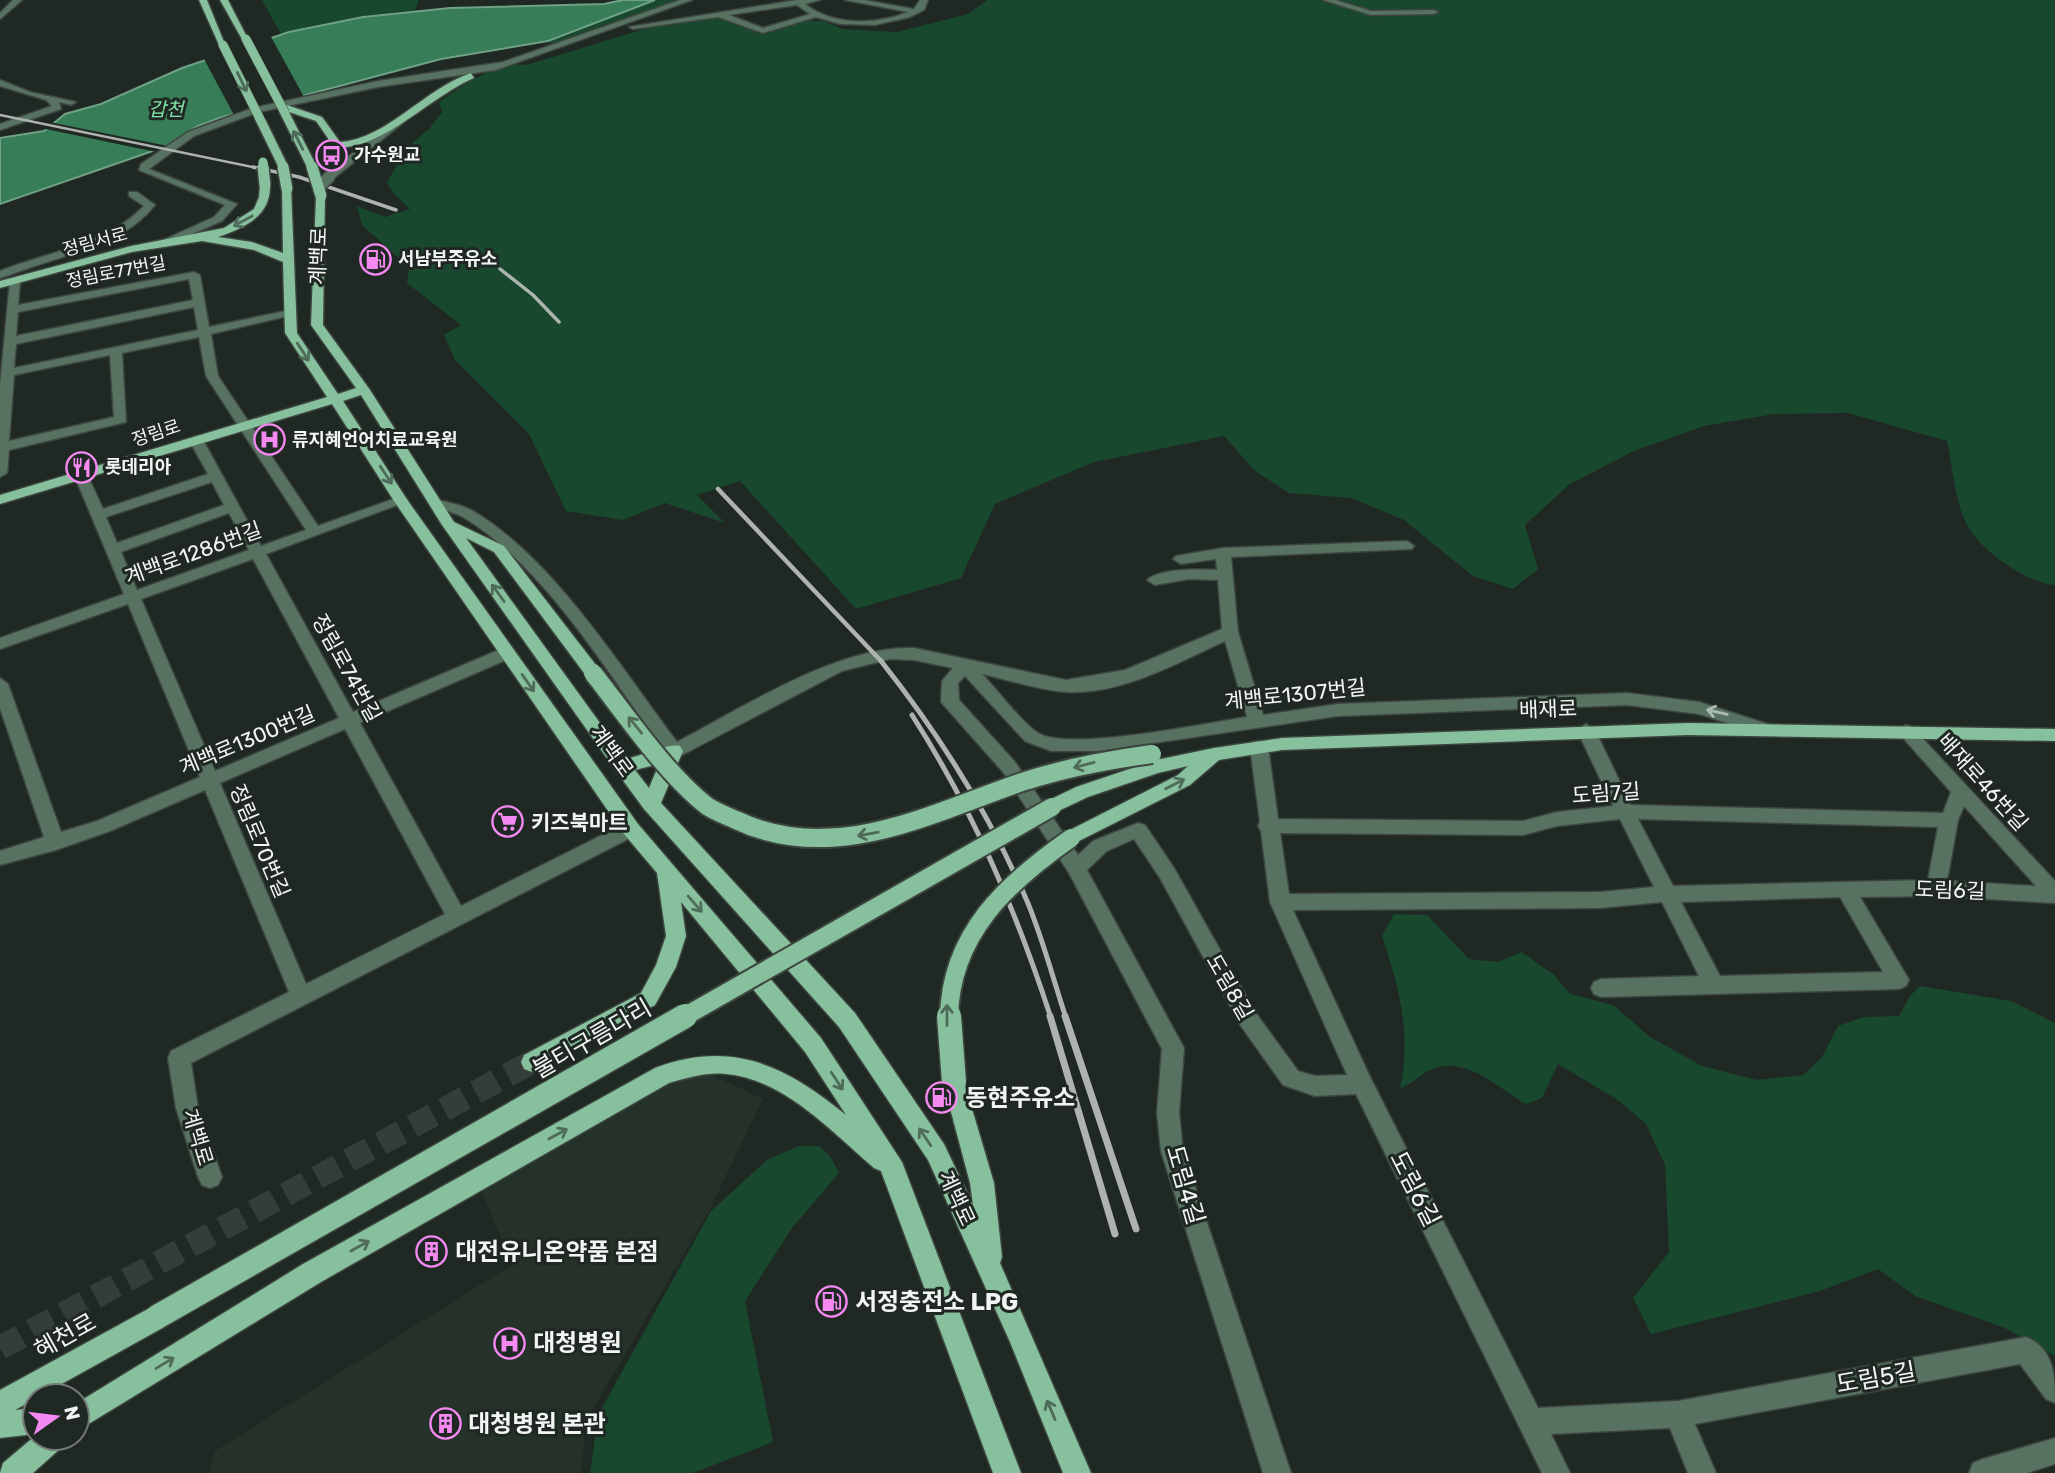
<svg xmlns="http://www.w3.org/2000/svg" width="2055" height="1473" font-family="Rubik,'Noto Sans KR',sans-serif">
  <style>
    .built { fill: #25322a }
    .green { fill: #18482e }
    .water { fill: #377d57; stroke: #6fa186; stroke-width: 2 }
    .pier { fill: #202823 }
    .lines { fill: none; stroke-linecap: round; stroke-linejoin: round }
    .major-tunnel { stroke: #353d38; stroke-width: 24; stroke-dasharray: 24 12; stroke-linecap: butt }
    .minor-casing { stroke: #3d4540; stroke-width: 3 }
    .major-casing { stroke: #3d4540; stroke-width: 3 }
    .minor { fill: #577261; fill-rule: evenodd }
    .major { fill: #86c09c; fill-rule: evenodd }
    .rail-far4 { stroke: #adb3af; stroke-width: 2.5 }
    .rail-far3 { stroke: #adb3af; stroke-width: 3.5 }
    .rail-far2 { stroke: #adb3af; stroke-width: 4.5 }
    .rail-far1 { stroke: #adb3af; stroke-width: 5 }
    .rail { stroke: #adb3af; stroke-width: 7 }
    .minor-bridge-casing { stroke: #3d4540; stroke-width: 14; stroke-linecap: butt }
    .major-bridge-far3-casing { stroke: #3d4540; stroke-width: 10; stroke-linecap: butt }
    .major-bridge-far2-casing { stroke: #3d4540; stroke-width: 14; stroke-linecap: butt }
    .major-bridge-far1-casing { stroke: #3d4540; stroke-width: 22; stroke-linecap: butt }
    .major-bridge-casing { stroke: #3d4540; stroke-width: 27; stroke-linecap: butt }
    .minor-bridge { stroke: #577261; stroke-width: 11 }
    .major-bridge-far3 { stroke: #86c09c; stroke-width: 9 }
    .major-bridge-far2 { stroke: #86c09c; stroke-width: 11 }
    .major-bridge-far1 { stroke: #86c09c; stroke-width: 18 }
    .major-bridge { stroke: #86c09c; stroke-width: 24 }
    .oneway { stroke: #4e6c59 }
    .oneway2 { stroke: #acbbb1 }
    .labels { text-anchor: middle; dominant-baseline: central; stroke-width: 6; stroke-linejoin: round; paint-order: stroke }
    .far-poi-label { font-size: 18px; font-weight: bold; fill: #f1f6f3; stroke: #202823; text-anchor: start }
    .far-street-label { font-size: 18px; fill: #f1f6f3; stroke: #202823 }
    .far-water-label { font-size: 19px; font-style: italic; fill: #81e3aa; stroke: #202823 }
    .street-label { font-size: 21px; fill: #f1f6f3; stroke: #202823 }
    .poi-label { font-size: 21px; font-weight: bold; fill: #f1f6f3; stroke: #202823; text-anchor: start }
    .near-street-label { font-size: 24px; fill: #f1f6f3; stroke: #202823 }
    .near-poi-label { font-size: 24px; font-weight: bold; fill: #f1f6f3; stroke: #202823; text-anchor: start }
  </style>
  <rect width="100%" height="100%" fill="#202823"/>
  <polygon class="built" points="710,1074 763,1099 709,1211 586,1421 581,1473 209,1473 215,1451 512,1265 480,1187 667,1083 684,1075"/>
  <g class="green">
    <polygon points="262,0 419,0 415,10 363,16 281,34"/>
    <polygon points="655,0 681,0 552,44 548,41"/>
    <path d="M987,0H2055V585C2024,582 1978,549 1965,521C1955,500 1952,464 1947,441L1848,413L1774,414L1704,426L1634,451L1570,484L1525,525L1538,569L1513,589L1473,576L1404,520L1351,498L1289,493L1255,471L1224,436L1094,462L995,504L961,578L856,609L740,481L697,495L725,523L665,503L623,520L566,511L529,434L455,360L444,335L461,325L407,283L409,267L362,225L357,206L385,217L410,209L394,194L387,182L407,148L430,128L442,112L439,102C462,86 497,60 527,65L657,25L719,17L763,34L807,21H824L842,29L897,32L968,14Z"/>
    <path d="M1394,914L1427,915L1469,959L1498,962L1522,952L1554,975L1570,994L1613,1005L1650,1037L1702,1066L1757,1080L1803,1075L1822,1057L1838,1026L1864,1017L1899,1016L1910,996L1920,986L2011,1001L2055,1023V1356L2005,1328L1915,1296L1878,1269L1820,1291L1651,1334L1633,1298L1669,1252L1665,1165L1646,1124L1618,1100L1558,1064L1542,1098L1526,1104C1499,1089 1466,1055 1433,1069C1421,1073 1417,1082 1400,1088C1412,1036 1399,986 1382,936Z"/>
    <polygon points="799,1146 819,1146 830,1156 839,1173 792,1228 745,1301 773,1442 693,1473 590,1473 598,1415 711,1211 767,1160"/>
  </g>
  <polygon class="water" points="623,0 655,0 548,41 441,59 219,118 196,127 170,145 0,204 0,138 44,131 65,114 101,104 182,68 289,32 363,17 450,8 604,4"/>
  <g class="pier">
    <polygon points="270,35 304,97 235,117 203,57"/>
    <polygon points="49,122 173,147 161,153 41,128"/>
  </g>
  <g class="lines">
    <polyline class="major-tunnel" points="0,1348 532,1062"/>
    <defs>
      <g id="minor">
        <polygon points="13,0 22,0 0,19 0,13"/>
        <polygon points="680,0 692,0 496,70 378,87 259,112 194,136 149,169 237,204 222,221 169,244 159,242 214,217 225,205 139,170 141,164 188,132 253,108 378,81 503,62"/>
        <path d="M797,0H820L805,4C833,26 876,25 908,12L845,0H864L914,9L920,0H928L924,10L910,17L875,25L840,24L816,17L763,33L718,17L633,29L629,27ZM797,5L810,14L763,28L729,15Z"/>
        <polygon points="1323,0 1335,0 1371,11 1434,10 1438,12 1434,14 1371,15"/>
        <polygon points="0,80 30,92 76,102 71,105 59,102 61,109 0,130 0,124 52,106 46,100 0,86"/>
        <polygon points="396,120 404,122 334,178 326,178 326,174"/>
        <path d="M129,192H137L155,205C126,241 83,250 41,264C27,268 14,274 0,278V271C49,251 105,246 144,206L129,196Z"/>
        <path d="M194,272L200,275L209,327L290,310L296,314L211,334L218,376L318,526L396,498H406L408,501L266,554L353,712L501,649H513L515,653L513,657L360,723L461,906L624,824H638L640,829L638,834L191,1063L198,1108L222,1177L218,1185L210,1188L202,1185L198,1177L176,1108L168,1058L171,1051L289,992L205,790L110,831L56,850L0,865V851L44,837L0,708V678L8,684L61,832L97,821L200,777L128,604L0,649V638L124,594L75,477L77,474H87L103,509L208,474L189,440L196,436L203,440L261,546L306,530L206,376L199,337L122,353L126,422L9,450L7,473L0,477V385L10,280L20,282L18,305ZM189,279L193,300L16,336L18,312ZM194,307L198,330L14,368L16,344ZM110,355L114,417L9,441L14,375ZM212,482L224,505L117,543L106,517ZM229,513L249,550L137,590L121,552ZM253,559L339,718L215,771L141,599ZM345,729L445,914L306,984L220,783Z"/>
        <path d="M438,500C450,503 463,505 473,511C554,559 621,668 677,742C744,707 838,645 914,648L1066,680L1125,670L1222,629L1218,580L1189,579L1155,585L1147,580C1160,568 1199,569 1217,570L1216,559L1181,564L1173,559L1176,556L1223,548L1407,541L1414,546L1412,549L1231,557L1238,632L1263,715L1338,704L1627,693L1699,702L1774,726L1777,730L1768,736L1699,714L1627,705L1338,716L1098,751H1051L1025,741L965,676L958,683L959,700L1015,762L1078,855L1093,841L1138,823L1145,825L1174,868L1255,1012L1298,1071L1315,1076L1347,1075L1270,902L1261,831L1258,826L1260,822L1250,747L1253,742L1259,741L1268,747L1278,819L1523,821L1557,812L1613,806L1577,730L1586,724L1595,730L1631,805L1943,813L1951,792L1897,731L1906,725L1912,727L2055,881V903L1936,896L1860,897L1909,980L1906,986L1899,989L1601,997L1594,994L1591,988L1594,982L1601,979L1699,976L1662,902L1600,908L1293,910L1370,1077L1538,1408L1678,1401L2026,1337C2055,1349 2055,1377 2055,1403L2046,1399L2020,1364L1695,1424L1716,1473H1688L1670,1428L1551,1434L1570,1473H1542L1356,1094L1315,1096L1283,1085L1241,1026L1160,878L1134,839L1107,851L1087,870L1184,1048L1179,1113L1183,1151L1291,1473H1263L1161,1151L1157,1113L1162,1049L1069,873L1003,772L941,702L942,681L953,668L914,660L890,659L842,671L680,756H668C612,679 545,566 463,517C454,512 443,510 433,507V501ZM1225,641L1247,717C1206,723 1069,752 1038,733C1022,723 997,689 982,674C1009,680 1039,690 1067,692C1121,695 1177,663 1225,641ZM1964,806L2036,886L1947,881L1958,820ZM1620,819L1654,887L1600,892L1289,894L1280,833L1523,835L1557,826ZM1638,819L1938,827L1928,880L1673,886ZM1840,897L1883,972L1720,976L1681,902Z"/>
        <polygon points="2055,1438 2055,1464 2027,1473 1969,1473 1973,1463 1983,1459"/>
      </g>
      <g id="major">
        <polygon points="199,0 207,0 226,47 219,45"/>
        <polygon points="220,0 228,0 249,41 243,41"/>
        <path d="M471,73L474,78C432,95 379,153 334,147L316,121L289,112L317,167L312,170L307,167L280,113L285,110L276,106L281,103L322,117L340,142C387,139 425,88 471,73Z"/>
        <polygon points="260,116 265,119 288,166 287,168 278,166 255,119"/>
        <path d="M265,182L270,185C271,216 244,228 218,237L252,242L283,253L282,189L291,187L297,333L338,394L356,388L311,325L316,196L325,194L323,325L370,390L454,522L504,546L599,669L601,673L599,677H587L494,552L466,538L626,759C641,756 668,743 680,746L683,751L661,803L855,1013L944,1144L973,1205L970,1183L943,1082L946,1075L954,1072L962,1075L994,1183L1002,1257L1000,1263L1091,1473H1063L1010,1342L928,1160L839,1027L644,809L616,771L442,525L361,395L343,401L408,501L638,824L821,1038L902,1162L1021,1473H993L881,1171L874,1168C832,1132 784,1079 726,1074C706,1072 688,1078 669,1083L321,1282L77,1431V1403L303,1264L655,1068C732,1039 786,1066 846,1115L805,1052L681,902L686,936L676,967L655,1005L540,1069L532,1072L524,1069L521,1062L524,1055L641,993L656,965L666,936L657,873L624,834L394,501L332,404L0,504V495L327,397L285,333L283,262L254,250L202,241L132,252L0,288V281L131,246L224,228L254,209L259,197L260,185ZM659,764L649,788L635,770Z"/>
        <polygon points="1688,723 2055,729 2055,741 1688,735 1282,750 1219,760 1190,785 1071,845 1064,843 1062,838 1064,833 1178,775 1188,766 1158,773 1088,797 1052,814 1045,812 1043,807 1045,802 1076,787 1156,760 1214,748 1282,738"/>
        <polygon points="157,1304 166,1308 170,1317 166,1326 40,1396 35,1396 35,1399 15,1410 35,1408 35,1434 0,1438 0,1390"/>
        <polygon points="35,1436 66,1438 62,1447 33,1473 0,1473 3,1463"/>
      </g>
    </defs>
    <use href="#minor" class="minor-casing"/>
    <use href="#major" class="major-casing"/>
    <use href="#minor" class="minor"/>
    <use href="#major" class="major"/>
    <polyline class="rail-far4" points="0,115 262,169"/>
    <g class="rail-far3">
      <polyline points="253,167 299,177 396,210"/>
      <polyline points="500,269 533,295 559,322"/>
    </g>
    <polyline class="rail-far2" points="718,489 882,662"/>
    <g class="rail-far1">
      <path d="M881,661C939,734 990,815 1027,901C1043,939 1053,979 1066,1018"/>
      <path d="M912,715C974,812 1015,908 1051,1018"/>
    </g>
    <g class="rail">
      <polyline points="1050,1016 1115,1234"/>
      <polyline points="1065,1016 1136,1229"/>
    </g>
    <defs>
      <polyline id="minor-bridge" points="320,186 330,176"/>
      <g id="major-bridge-far3">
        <polyline points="246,39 285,113"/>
        <polyline points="223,45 260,119"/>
        <polyline points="263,162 264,169"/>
        <polyline points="283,166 284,169"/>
      </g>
      <g id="major-bridge-far2">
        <polyline points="263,167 265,185"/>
        <polyline points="283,167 287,189"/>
        <polyline points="312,167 321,196"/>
      </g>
      <g id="major-bridge-far1">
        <path d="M593,673C626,715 666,774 707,806C716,812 727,816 736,820C833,866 929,814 1022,782C1064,768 1108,760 1152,754"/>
        <polyline points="682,1018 1052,807"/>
        <path d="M949,1018C950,934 1007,883 1071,838"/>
      </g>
      <g id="major-bridge">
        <polyline points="949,1016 954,1082"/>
        <polyline points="157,1317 685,1016"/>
      </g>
    </defs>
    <use href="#minor-bridge" class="minor-bridge-casing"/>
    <use href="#major-bridge-far3" class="major-bridge-far3-casing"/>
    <use href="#major-bridge-far2" class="major-bridge-far2-casing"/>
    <use href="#major-bridge-far1" class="major-bridge-far1-casing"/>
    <use href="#major-bridge" class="major-bridge-casing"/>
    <use href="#minor-bridge" class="minor-bridge"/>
    <use href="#major-bridge-far3" class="major-bridge-far3"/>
    <use href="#major-bridge-far2" class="major-bridge-far2"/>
    <use href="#major-bridge-far1" class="major-bridge-far1"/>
    <use href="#major-bridge" class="major-bridge"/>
  </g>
  <defs><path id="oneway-shaft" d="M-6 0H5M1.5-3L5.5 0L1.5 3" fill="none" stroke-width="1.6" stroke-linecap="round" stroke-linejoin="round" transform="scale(1.75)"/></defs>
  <g class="oneway">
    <use href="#oneway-shaft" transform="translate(242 82) rotate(64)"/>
    <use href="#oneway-shaft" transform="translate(298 140) rotate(-117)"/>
    <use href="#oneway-shaft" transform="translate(243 221) rotate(152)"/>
    <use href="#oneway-shaft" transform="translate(303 352) rotate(57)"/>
    <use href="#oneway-shaft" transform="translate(386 475) rotate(57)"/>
    <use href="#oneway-shaft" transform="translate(498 593) rotate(-126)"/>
    <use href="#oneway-shaft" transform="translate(528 683) rotate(55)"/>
    <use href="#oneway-shaft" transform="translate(635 725) rotate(-129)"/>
    <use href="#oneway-shaft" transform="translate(1084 765) rotate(165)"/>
    <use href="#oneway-shaft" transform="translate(1175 784) rotate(-27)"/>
    <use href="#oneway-shaft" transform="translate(868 834) rotate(170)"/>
    <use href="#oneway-shaft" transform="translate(695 904) rotate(49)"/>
    <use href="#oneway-shaft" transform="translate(947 1015) rotate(-90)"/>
    <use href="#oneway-shaft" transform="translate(837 1081) rotate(57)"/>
    <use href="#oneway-shaft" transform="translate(558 1134) rotate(-29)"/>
    <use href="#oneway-shaft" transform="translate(925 1137) rotate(-124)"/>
    <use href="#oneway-shaft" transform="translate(360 1246) rotate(-29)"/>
    <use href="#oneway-shaft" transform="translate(165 1363) rotate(-31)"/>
    <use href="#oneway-shaft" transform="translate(1051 1410) rotate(-113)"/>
  </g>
  <use class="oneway2" href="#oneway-shaft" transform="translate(1717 712) rotate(-167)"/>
  <defs>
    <symbol id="bus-ring" viewBox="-11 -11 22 22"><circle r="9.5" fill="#202823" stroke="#f489f1" stroke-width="1.5"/><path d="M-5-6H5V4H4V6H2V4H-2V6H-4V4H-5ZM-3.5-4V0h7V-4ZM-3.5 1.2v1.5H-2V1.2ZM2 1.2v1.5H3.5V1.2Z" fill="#f489f1"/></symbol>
    <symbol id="fuel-ring" viewBox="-11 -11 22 22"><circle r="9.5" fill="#202823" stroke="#f489f1" stroke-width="1.5"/><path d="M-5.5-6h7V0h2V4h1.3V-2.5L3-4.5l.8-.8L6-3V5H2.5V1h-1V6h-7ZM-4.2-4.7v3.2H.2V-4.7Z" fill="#f489f1"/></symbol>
    <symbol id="hospital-ring" viewBox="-11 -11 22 22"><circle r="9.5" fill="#202823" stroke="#f489f1" stroke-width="1.5"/><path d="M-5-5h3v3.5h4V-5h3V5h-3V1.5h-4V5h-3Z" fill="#f489f1"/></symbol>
    <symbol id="restaurant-ring" viewBox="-11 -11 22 22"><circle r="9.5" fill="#202823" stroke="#f489f1" stroke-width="1.5"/><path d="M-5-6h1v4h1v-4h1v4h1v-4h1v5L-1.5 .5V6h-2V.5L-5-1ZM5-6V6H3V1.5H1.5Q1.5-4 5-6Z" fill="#f489f1"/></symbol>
    <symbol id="supermarket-ring" viewBox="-11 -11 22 22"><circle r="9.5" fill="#202823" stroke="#f489f1" stroke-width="1.5"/><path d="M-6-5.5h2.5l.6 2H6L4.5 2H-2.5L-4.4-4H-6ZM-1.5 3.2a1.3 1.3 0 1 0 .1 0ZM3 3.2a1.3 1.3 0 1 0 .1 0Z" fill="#f489f1"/></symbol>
    <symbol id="building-ring" viewBox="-11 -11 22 22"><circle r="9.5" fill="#202823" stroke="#f489f1" stroke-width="1.5"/><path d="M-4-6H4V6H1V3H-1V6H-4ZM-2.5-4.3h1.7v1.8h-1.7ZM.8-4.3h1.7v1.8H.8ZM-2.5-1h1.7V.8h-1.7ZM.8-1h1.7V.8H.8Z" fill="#f489f1"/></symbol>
  </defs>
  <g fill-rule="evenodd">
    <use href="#bus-ring" x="314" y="138" width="35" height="35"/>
    <use href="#fuel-ring" x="358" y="242" width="35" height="35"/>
    <use href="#hospital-ring" x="252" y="422" width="35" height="35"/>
    <use href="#restaurant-ring" x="64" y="450" width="35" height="35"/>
    <use href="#supermarket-ring" x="490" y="804" width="35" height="35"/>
    <use href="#fuel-ring" x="924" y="1080" width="35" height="35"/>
    <use href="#building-ring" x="414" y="1234" width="35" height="35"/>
    <use href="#fuel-ring" x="814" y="1284" width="35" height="35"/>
    <use href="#hospital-ring" x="492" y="1326" width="35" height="35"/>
    <use href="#building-ring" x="428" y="1406" width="35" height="35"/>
  </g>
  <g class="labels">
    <g class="far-poi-label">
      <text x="354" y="155">가수원교</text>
      <text x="398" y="259">서남부주유소</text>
      <text x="292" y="440">류지혜언어치료교육원</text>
      <text x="105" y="467">롯데리아</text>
    </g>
    <g class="far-street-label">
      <text transform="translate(95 242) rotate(-15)">정림서로</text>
      <text transform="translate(116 272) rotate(-11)">정림로77번길</text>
      <text transform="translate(156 433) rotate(-18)">정림로</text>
    </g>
    <g class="far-water-label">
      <text x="166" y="109">갑천</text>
    </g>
    <g class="street-label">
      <text transform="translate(318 256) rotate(-88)">계백로</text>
      <text transform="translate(193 553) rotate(-20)">계백로1286번길</text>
      <text transform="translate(347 668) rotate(61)">정림로74번길</text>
      <text transform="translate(1295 694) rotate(-6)">계백로1307번길</text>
      <text transform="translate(1548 709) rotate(-2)">배재로</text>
      <text transform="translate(247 740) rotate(-23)">계백로1300번길</text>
      <text transform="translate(612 751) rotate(54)">계백로</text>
      <text transform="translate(1983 782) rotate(48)">배재로46번길</text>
      <text transform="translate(1606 793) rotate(-4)">도림7길</text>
      <text transform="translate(260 841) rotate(67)">정림로70번길</text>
      <text transform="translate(1950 890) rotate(2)">도림6길</text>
      <text transform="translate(1230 987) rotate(60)">도림8길</text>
      <text transform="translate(198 1137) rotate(73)">계백로</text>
      <text transform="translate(957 1198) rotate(65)">계백로</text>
    </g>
    <g class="poi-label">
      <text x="531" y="822">키즈북마트</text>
    </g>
    <g class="near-street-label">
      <text transform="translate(592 1039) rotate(-30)">불티구름다리</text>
      <text transform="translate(1185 1185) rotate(74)">도림4길</text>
      <text transform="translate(1415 1189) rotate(63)">도림6길</text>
      <text transform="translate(65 1336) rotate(-29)">혜천로</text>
      <text transform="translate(1876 1378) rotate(-10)">도림5길</text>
    </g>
    <g class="near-poi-label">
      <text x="965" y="1098">동현주유소</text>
      <text x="455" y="1252">대전유니온약품 본점</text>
      <text x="855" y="1302">서정충전소 LPG</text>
      <text x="533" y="1343">대청병원</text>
      <text x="468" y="1424">대청병원 본관</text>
    </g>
  </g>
  <g transform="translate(56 1417) rotate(76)"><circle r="33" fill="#202823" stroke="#747a76" stroke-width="2"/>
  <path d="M0-5L12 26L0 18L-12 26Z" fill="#f489f1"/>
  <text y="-10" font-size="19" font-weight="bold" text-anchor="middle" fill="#f1f6f3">N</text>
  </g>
</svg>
